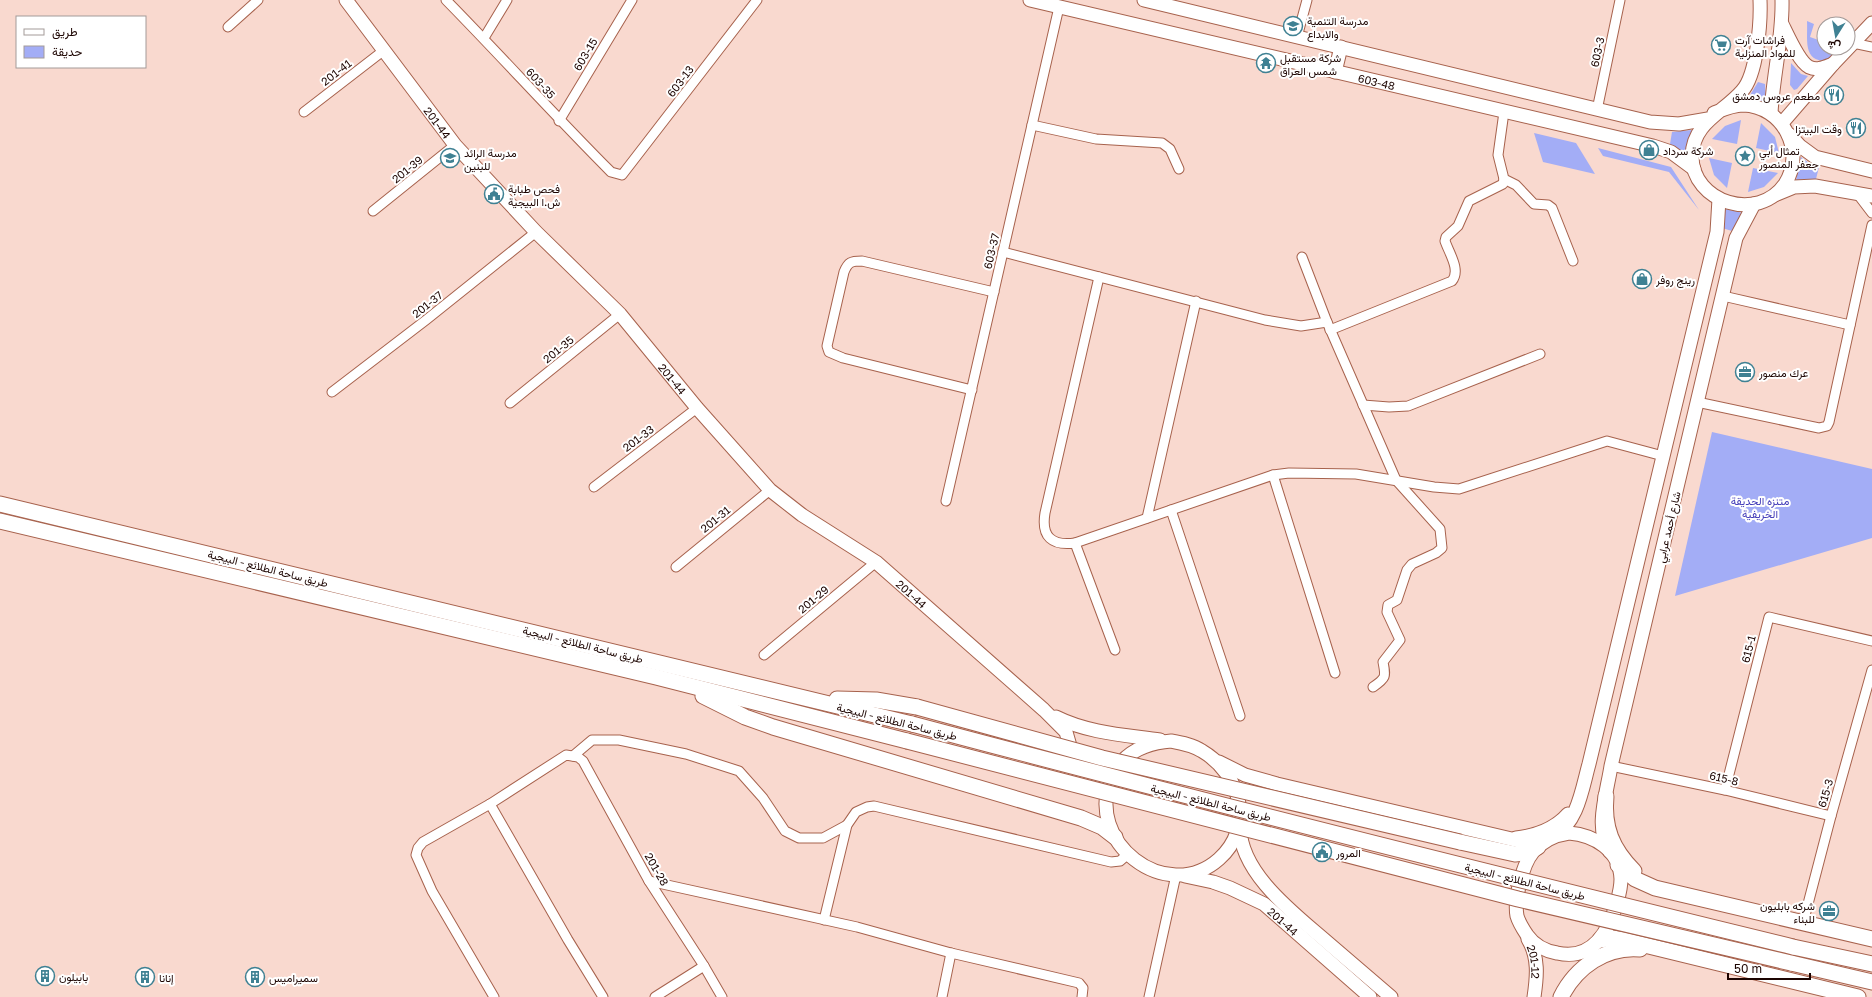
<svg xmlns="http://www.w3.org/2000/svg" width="1872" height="997" font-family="'Golos Text',Vazirmatn,sans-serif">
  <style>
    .green { fill: #a3adf6 }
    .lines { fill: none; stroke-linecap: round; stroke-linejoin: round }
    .street-casing { stroke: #a7624d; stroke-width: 11 }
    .secondary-casing { stroke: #a7624d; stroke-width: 15 }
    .primary-casing { stroke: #a7624d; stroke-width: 17 }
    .street { stroke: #fff; stroke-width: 9 }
    .secondary { stroke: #fff; stroke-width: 13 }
    .primary { stroke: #fff; stroke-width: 15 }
    .primary-bridge-casing { stroke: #a7624d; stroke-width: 17; stroke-linecap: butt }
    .primary-bridge { stroke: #fff; stroke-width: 15 }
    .labels { text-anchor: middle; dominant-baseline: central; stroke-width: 4; stroke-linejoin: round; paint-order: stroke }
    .poi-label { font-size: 11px; fill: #1c0401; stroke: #fff; text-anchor: start }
    .street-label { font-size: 11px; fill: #1c0401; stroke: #fff }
    .park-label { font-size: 11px; fill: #413ab8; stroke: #fff }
  </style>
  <rect width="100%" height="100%" fill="#f9d9cf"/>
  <g class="green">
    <path d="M1807,21L1814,24L1810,37L1824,42V48H1841L1828,61C1802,62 1808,40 1807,21Z"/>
    <polygon points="1791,63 1801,74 1808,76 1797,89 1794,90 1790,85"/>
    <polygon points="1758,82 1765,84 1766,104 1747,100"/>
    <polygon points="1741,120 1737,144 1712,139 1725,126"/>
    <polygon points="1761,123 1775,137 1779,153 1756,148"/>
    <polygon points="1692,130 1687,156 1670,144 1672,132"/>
    <polygon points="1534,133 1576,143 1595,174 1543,162"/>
    <polygon points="1598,148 1671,167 1699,210 1669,172 1603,156"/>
    <polygon points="1801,157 1809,163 1819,167 1816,179 1796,180"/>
    <polygon points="1709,158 1732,163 1727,188 1714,175"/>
    <polygon points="1753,168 1778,173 1764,187 1748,192"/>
    <polygon points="1721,208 1743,213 1732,231 1722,228"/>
    <polygon points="1712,432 1872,469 1872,538 1675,596"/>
  </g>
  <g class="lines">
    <defs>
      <g id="street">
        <path d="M446,0C502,57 555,116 611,172L622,175L757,0"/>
        <polyline points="228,27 258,0"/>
        <polyline points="1297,37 1307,0"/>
        <polyline points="484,38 507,0"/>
        <polyline points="1853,43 1872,47"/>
        <polyline points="1597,110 1620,0"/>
        <polyline points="304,112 383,51"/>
        <polyline points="1504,112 1498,155 1504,179 1516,185 1534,204 1548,205 1552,208 1573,261"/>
        <polyline points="559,121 632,0"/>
        <polyline points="1032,125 1096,139 1162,143 1170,149 1179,169"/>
        <polyline points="1856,192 1872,213"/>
        <polyline points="373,211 455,145"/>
        <polyline points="1003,252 1265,320 1301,326 1327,322"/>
        <path d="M1302,257L1327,322L1396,480L1440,529L1442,548L1436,553L1412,564L1407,570L1397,600L1388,605L1387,612L1400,640L1383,662C1386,677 1386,678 1373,687"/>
        <path d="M1099,277L1045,513C1041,537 1052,546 1075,543L1273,475L1289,473L1356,474L1434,487L1459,489L1607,441L1663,456"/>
        <polyline points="1723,296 1850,325"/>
        <path d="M1330,330L1452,281C1461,270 1449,253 1445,241L1446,237L1458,226L1469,201L1503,184L1504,179"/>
        <path d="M972,390L843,358L829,352L827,346L844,272C848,262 851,261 862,261L994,292"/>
        <polyline points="332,392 426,320 536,232"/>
        <polyline points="1697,402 1819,428 1827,426 1829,422 1872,225"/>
        <polyline points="510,403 620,314"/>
        <polyline points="1363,405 1389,407 1408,406 1540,354"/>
        <polyline points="1273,475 1335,673"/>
        <polyline points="594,487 697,408"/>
        <polyline points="946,501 1059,7"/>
        <polyline points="1171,510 1240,716"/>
        <polyline points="1147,518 1196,301"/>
        <polyline points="1075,543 1115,650"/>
        <polyline points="676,567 770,490"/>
        <polyline points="764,655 876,562"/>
        <polyline points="573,756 592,740 619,740 686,754 739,771 763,798 785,831 799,838 823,838 847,825"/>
        <polyline points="1611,766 1725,790 1831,816"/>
        <polyline points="1725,790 1769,617 1872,641"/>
        <polyline points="490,804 568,940 603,997"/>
        <polyline points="649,881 857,927 951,953 1079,983 1083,988 1082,997"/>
        <polyline points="824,920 847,825 856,812 867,807 874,806 1111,862 1120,861 1128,854"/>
        <polyline points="1803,923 1831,816 1872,670"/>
        <polyline points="494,997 432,891 416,855 418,848 423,842 490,804 566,755 578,757 583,761 649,881 704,966 722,997"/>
        <polyline points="655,997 704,966"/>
        <polyline points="942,997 951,953"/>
        <polyline points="1149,997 1176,875"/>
      </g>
      <g id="secondary">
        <path id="s1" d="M346,0L455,145L536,232L620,314L697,408L770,490L802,515L876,562L1044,710L1066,732L1072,753L1076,759L1100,771L1107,777V789"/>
        <path id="s2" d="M1030,0L1653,146L1671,152L1694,169"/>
        <polyline points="1144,0 1650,122 1679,124 1708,119"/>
        <path d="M1782,24C1787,34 1799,62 1809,67C1817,71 1825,67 1833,64"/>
        <polyline points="1335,72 1341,47"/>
        <path d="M1714,113C1724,109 1733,105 1743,105C1783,106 1806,151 1785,184C1758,223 1692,203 1692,156C1693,122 1723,113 1742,91C1757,75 1761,22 1760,0"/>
        <path d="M1771,113C1773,75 1783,38 1782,0"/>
        <polyline points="1782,123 1833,64 1872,23"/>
        <polyline points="1790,135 1800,146 1815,157 1872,171"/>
        <polyline points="1777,194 1794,187 1815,186 1872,196"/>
        <path d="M1056,717C1088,733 1125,735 1160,740"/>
        <path d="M1171,741C1182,743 1193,745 1202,751C1241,774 1255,827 1219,859C1166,906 1083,841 1112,777C1123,752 1146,743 1171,741Z"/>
        <polyline points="1219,762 1245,775 1277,784 1528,843 1544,841"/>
        <path d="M1240,827C1240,874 1296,915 1328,943C1349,961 1370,979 1391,997"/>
        <path d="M1569,833C1594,835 1620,850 1621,879C1621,887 1619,895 1617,902C1609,931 1593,961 1557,953C1545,951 1534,945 1527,935C1523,929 1519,923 1517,916C1514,900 1522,865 1533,852C1542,841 1555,835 1569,833Z"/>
        <path d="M1554,836C1578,822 1582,789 1589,764L1717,232L1719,199"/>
        <path d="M1516,838C1534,836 1555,829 1568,814"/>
        <path d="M1610,852C1594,828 1607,793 1611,766L1736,238L1754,204"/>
        <path id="s3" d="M1185,876L1213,882L1230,888L1264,904L1370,997"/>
        <path id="s4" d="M1528,939C1539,957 1537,977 1534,997"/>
      </g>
      <g id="primary">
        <polyline points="0,504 912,724"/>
        <polyline points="0,521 656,677 907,741"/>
        <polyline points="703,696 745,717 773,727 1081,818 1102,827 1115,837"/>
        <polyline points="837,699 876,700 917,707"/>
        <path d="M1606,796C1603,827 1612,849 1634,871"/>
        <polyline points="1460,842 1515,854 1523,853 1538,847"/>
        <polyline points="1618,865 1635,879 1655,888 1872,939"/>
        <polyline points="1600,940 1612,938 1624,940 1858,997"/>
        <polyline points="1793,947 1872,964"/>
        <polyline points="1791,963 1872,982"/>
        <path d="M1561,997C1576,967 1606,946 1640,949"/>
      </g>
    </defs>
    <use href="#street" class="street-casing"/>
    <use href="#secondary" class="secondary-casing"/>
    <use href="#primary" class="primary-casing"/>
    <use href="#street" class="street"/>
    <use href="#secondary" class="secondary"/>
    <use href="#primary" class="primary"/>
    <defs>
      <g id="primary-bridge">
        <polyline points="917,707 1102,758 1460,842"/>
        <path d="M912,724C1204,802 1498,875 1793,947"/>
        <polyline points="907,741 1518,899 1791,963"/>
      </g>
    </defs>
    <use href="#primary-bridge" class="primary-bridge-casing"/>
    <use href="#primary-bridge" class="primary-bridge"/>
  </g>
  <defs>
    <symbol id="school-ring" viewBox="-11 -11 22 22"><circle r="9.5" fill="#fff" stroke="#3f8193" stroke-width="1.5"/><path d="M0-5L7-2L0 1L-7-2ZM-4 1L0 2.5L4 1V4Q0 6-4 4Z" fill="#3f8193"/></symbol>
    <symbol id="supermarket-ring" viewBox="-11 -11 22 22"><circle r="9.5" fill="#fff" stroke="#3f8193" stroke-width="1.5"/><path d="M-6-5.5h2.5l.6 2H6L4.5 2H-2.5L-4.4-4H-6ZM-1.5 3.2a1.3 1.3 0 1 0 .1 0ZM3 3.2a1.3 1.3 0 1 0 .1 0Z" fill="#3f8193"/></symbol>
    <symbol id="temple-ring" viewBox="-11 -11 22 22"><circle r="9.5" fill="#fff" stroke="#3f8193" stroke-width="1.5"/><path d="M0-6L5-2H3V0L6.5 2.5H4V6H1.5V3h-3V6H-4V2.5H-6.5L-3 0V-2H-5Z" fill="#3f8193"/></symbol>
    <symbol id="restaurant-ring" viewBox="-11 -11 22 22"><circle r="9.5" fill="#fff" stroke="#3f8193" stroke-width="1.5"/><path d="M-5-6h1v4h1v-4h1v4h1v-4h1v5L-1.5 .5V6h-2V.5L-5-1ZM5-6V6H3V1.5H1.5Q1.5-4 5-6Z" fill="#3f8193"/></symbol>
    <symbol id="shop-ring" viewBox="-11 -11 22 22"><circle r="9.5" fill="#fff" stroke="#3f8193" stroke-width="1.5"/><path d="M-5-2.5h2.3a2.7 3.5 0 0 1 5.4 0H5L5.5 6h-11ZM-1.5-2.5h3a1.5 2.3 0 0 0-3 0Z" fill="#3f8193"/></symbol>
    <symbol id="sight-ring" viewBox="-11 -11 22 22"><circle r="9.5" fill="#fff" stroke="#3f8193" stroke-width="1.5"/><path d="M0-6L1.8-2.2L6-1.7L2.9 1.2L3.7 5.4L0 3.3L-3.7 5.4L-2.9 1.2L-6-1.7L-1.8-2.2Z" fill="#3f8193"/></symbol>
    <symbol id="civic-ring" viewBox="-11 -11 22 22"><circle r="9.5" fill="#fff" stroke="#3f8193" stroke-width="1.5"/><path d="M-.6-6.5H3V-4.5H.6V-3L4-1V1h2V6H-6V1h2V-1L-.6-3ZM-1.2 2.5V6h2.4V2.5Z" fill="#3f8193"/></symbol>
    <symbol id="office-ring" viewBox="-11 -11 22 22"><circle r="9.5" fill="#fff" stroke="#3f8193" stroke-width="1.5"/><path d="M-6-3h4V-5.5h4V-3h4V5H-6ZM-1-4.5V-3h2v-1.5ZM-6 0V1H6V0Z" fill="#3f8193"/></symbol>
    <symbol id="building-ring" viewBox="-11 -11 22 22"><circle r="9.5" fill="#fff" stroke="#3f8193" stroke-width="1.5"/><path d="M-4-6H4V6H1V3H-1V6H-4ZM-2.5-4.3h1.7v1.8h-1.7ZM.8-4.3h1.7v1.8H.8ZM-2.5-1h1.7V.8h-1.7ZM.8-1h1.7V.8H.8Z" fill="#3f8193"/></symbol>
  </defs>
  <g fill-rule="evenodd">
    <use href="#school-ring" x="1282" y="15" width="22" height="22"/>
    <use href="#supermarket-ring" x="1710" y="34" width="22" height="22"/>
    <use href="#temple-ring" x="1255" y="52" width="22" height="22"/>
    <use href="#restaurant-ring" x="1823" y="84" width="22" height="22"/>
    <use href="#restaurant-ring" x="1845" y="117" width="22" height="22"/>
    <use href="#shop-ring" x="1638" y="139" width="22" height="22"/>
    <use href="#sight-ring" x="1734" y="145" width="22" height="22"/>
    <use href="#school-ring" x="439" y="147" width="22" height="22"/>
    <use href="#civic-ring" x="483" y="183" width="22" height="22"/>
    <use href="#shop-ring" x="1631" y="268" width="22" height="22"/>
    <use href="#office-ring" x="1734" y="361" width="22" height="22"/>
    <use href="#civic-ring" x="1311" y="841" width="22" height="22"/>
    <use href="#office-ring" x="1818" y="900" width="22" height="22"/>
    <use href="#building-ring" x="34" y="965" width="22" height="22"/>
    <use href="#building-ring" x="134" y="966" width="22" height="22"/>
    <use href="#building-ring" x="244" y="966" width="22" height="22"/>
  </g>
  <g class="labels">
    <g class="poi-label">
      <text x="1307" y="20">مدرسة التنمية<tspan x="1307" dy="13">والابداع</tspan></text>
      <text x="1735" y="39">فراشات آرت<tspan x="1735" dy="13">للمواد المنزلية</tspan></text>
      <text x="1280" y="57">شركة مستقبل<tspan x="1280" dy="13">شمس العراق</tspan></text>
      <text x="1820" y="95" text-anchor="end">مطعم عروس دمشق</text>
      <text x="1842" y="128" text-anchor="end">وقت البيتزا</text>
      <text x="1663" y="150">شركة سرداد</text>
      <text x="1759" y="150">تمثال أبي<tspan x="1759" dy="13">جعفر المنصور</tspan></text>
      <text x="464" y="152">مدرسة الرائد<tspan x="464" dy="13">للبنين</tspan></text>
      <text x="508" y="188">فحص طبابة<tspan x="508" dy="13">ش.ا البيجية</tspan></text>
      <text x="1656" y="279">رينج روفر</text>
      <text x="1759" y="372">عرك منصور</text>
      <text x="1336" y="852">المرور</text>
      <text x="1815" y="905" text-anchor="end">شركه بابليون<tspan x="1815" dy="13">للبناء</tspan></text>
      <text x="59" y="976">بابيلون</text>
      <text x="159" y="977">إنانا</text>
      <text x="269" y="977">سميراميس</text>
    </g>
    <g class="street-label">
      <text transform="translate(1597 52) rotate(-78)">603-3</text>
      <text transform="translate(585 54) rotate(-59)">603-15</text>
      <text transform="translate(336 72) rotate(-38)">201-41</text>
      <text transform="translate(680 81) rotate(-53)">603-13</text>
      <text stroke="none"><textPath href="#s2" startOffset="356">603-48</textPath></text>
      <text transform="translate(541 83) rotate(48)">603-35</text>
      <text stroke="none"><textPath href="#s1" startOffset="153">201-44</textPath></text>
      <text transform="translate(407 169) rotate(-39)">201-39</text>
      <text transform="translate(991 251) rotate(-77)">603-37</text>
      <text transform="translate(427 304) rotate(-39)">201-37</text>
      <text transform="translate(558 349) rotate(-39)">201-35</text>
      <text stroke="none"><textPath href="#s1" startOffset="501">201-44</textPath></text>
      <text transform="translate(638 438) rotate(-37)">201-33</text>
      <text transform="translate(715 519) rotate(-39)">201-31</text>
      <text transform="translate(1668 527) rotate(-77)">شارع أحمد عرابي</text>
      <text transform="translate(268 568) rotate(14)">طريق ساحة الطلائع - البيجية</text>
      <text stroke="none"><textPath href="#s1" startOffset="825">201-44</textPath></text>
      <text transform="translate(813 599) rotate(-40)">201-29</text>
      <text transform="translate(583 644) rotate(14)">طريق ساحة الطلائع - البيجية</text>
      <text transform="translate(1748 649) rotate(-76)">615-1</text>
      <text transform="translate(897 721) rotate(14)">طريق ساحة الطلائع - البيجية</text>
      <text transform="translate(1724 778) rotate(13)">615-8</text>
      <text transform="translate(1825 793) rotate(-74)">615-3</text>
      <text transform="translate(1211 802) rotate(14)">طريق ساحة الطلائع - البيجية</text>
      <text transform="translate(657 869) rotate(60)">201-28</text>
      <text transform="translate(1525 881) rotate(14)">طريق ساحة الطلائع - البيجية</text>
      <text stroke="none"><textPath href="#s3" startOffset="110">201-44</textPath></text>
      <text stroke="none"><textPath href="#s4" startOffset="24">201-12</textPath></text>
    </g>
    <g class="park-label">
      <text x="1760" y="500">متنزه الحديقة<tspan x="1760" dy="13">الخريفية</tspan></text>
    </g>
  </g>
  <rect x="16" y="16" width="130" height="52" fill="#ffffff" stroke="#a49b99"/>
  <rect x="24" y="29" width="20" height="6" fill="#ffffff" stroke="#a49b99"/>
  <text x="52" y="36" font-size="12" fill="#1c0401">طريق</text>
  <rect x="24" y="46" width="20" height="12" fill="#a3adf6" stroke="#a49b99"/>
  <text x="52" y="56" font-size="12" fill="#1c0401">حديقة</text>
  <g transform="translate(1836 36) rotate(191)"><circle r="19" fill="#ffffff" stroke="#a49b99"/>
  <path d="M0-3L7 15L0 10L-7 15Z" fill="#3f8193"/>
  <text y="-6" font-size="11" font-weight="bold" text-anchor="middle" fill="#1c0401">ش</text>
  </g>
  <path d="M1728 973v6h82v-6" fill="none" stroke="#1c0401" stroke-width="2"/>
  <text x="1734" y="973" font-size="12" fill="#1c0401" stroke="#ffffff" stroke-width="3" paint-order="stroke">50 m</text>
</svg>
